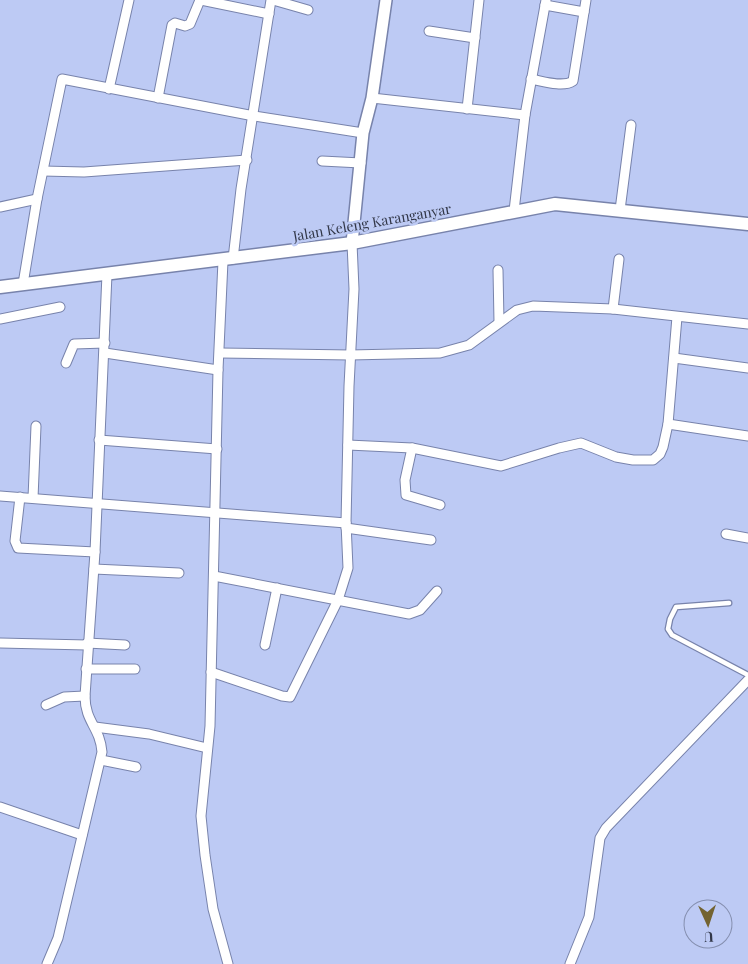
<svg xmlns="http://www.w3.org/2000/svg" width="748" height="964" font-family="'Playfair Display',serif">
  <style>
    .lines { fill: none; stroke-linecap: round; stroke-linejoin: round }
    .service-casing { stroke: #7883ab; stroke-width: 7 }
    .minor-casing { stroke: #7883ab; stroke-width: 11 }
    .tertiary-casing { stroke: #7883ab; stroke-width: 14 }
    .secondary-casing { stroke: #7883ab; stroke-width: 15 }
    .service { stroke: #fff; stroke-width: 4.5 }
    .minor { stroke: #fff; stroke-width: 9 }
    .tertiary { stroke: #fff; stroke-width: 11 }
    .secondary { stroke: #fff; stroke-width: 12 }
    .labels { text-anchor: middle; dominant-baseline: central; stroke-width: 5; stroke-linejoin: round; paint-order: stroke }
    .street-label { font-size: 14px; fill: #323748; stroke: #bdcaf4 }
  </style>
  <rect width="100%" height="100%" fill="#bdcaf4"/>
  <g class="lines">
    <defs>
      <polyline id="service" points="729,603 676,607 670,619 668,629 672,635 748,675"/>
      <g id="minor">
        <polyline points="201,0 269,14"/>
        <polyline points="273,0 308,10"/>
        <polyline points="545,5 584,12"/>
        <polyline points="429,31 475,38"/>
        <path d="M531,79C542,81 563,88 573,81L586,0"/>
        <polyline points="109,89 129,0"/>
        <polyline points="158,98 172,25 175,23 185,26 190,24 200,0"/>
        <polyline points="372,98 525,115"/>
        <polyline points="467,109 479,0"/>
        <polyline points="322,161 361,163"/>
        <polyline points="43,171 84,172 247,160"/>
        <polyline points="0,207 37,199"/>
        <polyline points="620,210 631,125"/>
        <polyline points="514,211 525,115 546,0"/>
        <polyline points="233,259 241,189 271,0"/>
        <polyline points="223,261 218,370 210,726 201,816 205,855 213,909 228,964"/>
        <polyline points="498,270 499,322"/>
        <polyline points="23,284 37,199 62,79 254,116 363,133"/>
        <polyline points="613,309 619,259"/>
        <polyline points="0,319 60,307"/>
        <polyline points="105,353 218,370"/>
        <polyline points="220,353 350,355 440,353 469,345 517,310 533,306 613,309 748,324"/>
        <polyline points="674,358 748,368"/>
        <polyline points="66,363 74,344 105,343"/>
        <polyline points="668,424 748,436"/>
        <polyline points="99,440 217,449"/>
        <polyline points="348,445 412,448 501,466 559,448 581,443 616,457 633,460 653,460 660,454 663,447 668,424 677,317"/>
        <polyline points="412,448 405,480 406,495 440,505"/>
        <polyline points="0,496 346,523"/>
        <polyline points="20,497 15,541 18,548 95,552"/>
        <polyline points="33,498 36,426"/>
        <polyline points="346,528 431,540"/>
        <polyline points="726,534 748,538"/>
        <polyline points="94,569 179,573"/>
        <polyline points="214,576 409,614 420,610 437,591"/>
        <polyline points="0,643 87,645"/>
        <polyline points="87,643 125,645"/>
        <polyline points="265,645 277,588"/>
        <polyline points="86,669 135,669"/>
        <polyline points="211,672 282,696 290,697 338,600 348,568 346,523 349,386 354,289 352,243"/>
        <polyline points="46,705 64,697 85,696"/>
        <polyline points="95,727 149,734 207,748"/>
        <polyline points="101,760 136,767"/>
        <polyline points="0,807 82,835"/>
        <path d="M47,964L58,938L102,752C100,727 85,722 85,696L95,552L107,274"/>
        <polyline points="570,964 589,917 600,838 606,828 748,680"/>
      </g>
      <polyline id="tertiary" points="352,243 363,133 372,98 386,0"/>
      <polyline id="secondary" points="0,287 352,243 555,204 748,224"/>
    </defs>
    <use href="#service" class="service-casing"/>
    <use href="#minor" class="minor-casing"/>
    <use href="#tertiary" class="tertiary-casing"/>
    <use href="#secondary" class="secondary-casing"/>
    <use href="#service" class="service"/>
    <use href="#minor" class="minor"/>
    <use href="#tertiary" class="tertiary"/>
    <use href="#secondary" class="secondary"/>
  </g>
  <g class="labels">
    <g class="street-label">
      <text transform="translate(372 222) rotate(-10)">Jalan Keleng Karanganyar</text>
    </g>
  </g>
  <g transform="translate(708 924) rotate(177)"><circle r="24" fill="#bdcaf4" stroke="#858faf"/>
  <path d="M0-4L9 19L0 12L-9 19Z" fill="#736331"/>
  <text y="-8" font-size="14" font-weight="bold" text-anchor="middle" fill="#323748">U</text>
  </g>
</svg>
